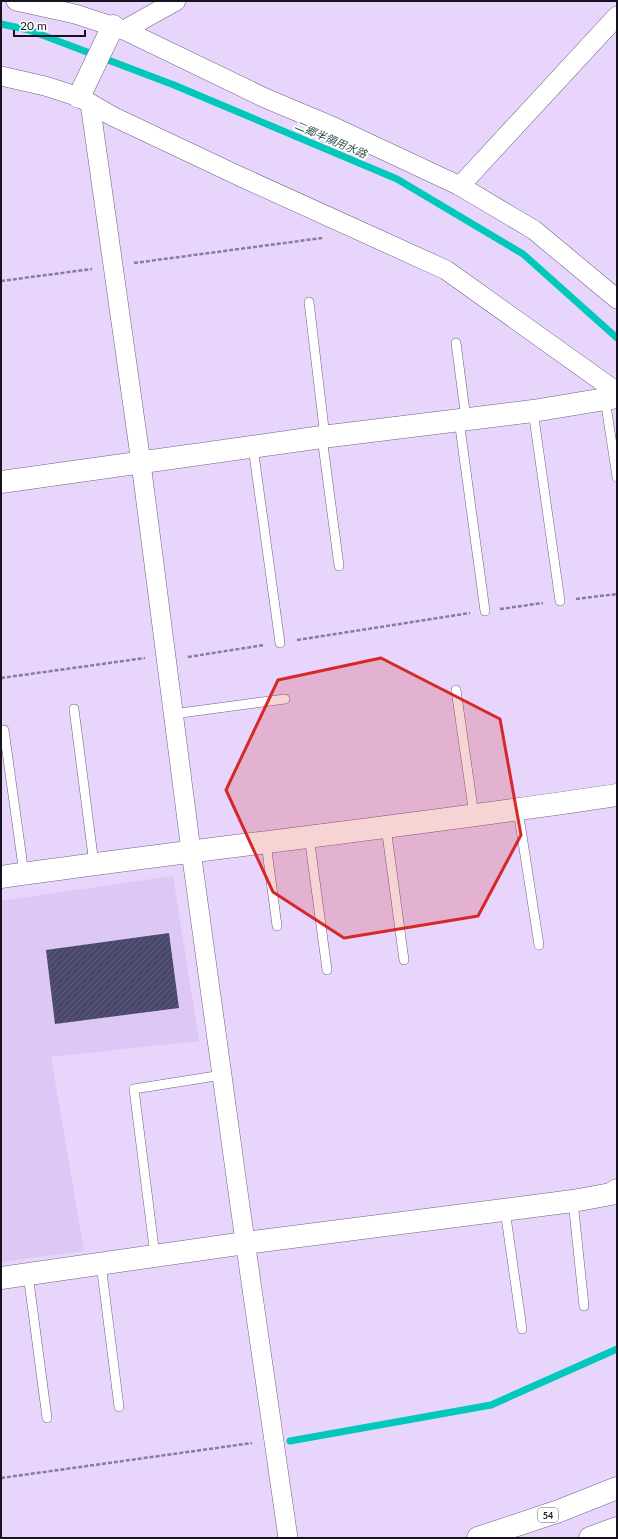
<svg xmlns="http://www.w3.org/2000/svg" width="618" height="1539" font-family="Lato,'Noto Sans JP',sans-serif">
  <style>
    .built { fill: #ddc7f5 }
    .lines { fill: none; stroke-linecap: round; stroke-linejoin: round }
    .stream { stroke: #00c9bb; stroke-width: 7 }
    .building { fill: url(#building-hatch) }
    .lane-casing { stroke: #716083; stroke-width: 10 }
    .street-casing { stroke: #716083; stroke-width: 20 }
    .secondary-casing { stroke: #716083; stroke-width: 23 }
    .primary-casing { stroke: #716083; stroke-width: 23 }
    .path { stroke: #897c97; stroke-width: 2.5; stroke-dasharray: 4 2; stroke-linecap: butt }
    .lane { stroke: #fff; stroke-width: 9 }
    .street { stroke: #fff; stroke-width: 19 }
    .secondary { stroke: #fff; stroke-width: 22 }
    .primary { stroke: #fff; stroke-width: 22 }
    .marked { fill: #d62828; fill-opacity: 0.2; stroke: #d62828; stroke-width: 3; stroke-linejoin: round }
    .labels { text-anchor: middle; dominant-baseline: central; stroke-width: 4; stroke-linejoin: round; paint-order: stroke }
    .shield { fill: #fff; stroke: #5d5862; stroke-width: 1 }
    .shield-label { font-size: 9px; font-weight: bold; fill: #18111f }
    .water-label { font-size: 11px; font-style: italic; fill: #345551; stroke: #fff }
  </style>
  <defs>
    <pattern id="building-hatch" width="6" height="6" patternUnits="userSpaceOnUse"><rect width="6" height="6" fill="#4a486a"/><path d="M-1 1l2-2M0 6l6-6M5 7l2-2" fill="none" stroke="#605e7a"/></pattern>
  </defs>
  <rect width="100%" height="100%" fill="#e7d5fc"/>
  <polygon class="built" points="173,876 199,1041 51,1057 84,1251 1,1262 1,901"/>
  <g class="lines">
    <g class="stream">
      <polyline points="1,24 29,30 174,85 397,179 523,254 617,338"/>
      <polyline points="290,1441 491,1405 617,1349"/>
    </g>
  </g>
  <polygon class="building" points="169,933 179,1008 55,1024 46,950"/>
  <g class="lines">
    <defs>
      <g id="lane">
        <polyline points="309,302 325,437"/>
        <polyline points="456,343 466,419"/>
        <polyline points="605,399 617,477"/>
        <polyline points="533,411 560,601"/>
        <polyline points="459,420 485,611"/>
        <polyline points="322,437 339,566"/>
        <polyline points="253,447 280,643"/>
        <polyline points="456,690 474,815"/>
        <polyline points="74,709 94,864"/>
        <polyline points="173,714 285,699"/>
        <polyline points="4,730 24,874"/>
        <polyline points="518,810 539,945"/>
        <polyline points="386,827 404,960"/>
        <polyline points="309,836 327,970"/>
        <polyline points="266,843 277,926"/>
        <polyline points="573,1201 584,1306"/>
        <polyline points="505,1210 522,1329"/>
        <polyline points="155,1256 134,1089 222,1075"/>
        <polyline points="101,1264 119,1407"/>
        <polyline points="28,1274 47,1418"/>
      </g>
      <g id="street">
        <polyline points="16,1 75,14 124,30 265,98 334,127 460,186 534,230 617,299"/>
        <polyline points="124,30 176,1"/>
        <polyline points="1,76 45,86 79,97 112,116 239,176 446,270 617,392"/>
        <polyline points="90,103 141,463 191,851 240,1206 288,1538"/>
        <polyline points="460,186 617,16"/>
      </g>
      <g id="secondary">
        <polyline points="79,97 113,26"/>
        <polyline points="1,482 322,437 533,411 617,397"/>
        <path d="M1,877C206,848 412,826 617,795"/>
        <polyline points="1,1278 245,1243 573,1201 611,1194 617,1190"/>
      </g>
      <g id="primary">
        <polyline points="478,1538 559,1511 617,1488"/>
        <polyline points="590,1538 617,1528"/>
      </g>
    </defs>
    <use href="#lane" class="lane-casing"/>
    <use href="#street" class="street-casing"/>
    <use href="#secondary" class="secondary-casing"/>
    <use href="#primary" class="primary-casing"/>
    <g class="path">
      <polyline points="134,263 322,238"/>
      <polyline points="1,281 92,269"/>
      <polyline points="576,599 617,594"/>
      <polyline points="500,609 543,603"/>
      <polyline points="297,640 470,613"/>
      <polyline points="188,657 264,645"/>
      <polyline points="1,678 145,658"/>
      <polyline points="1,1478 252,1443"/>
    </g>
    <use href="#lane" class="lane"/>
    <use href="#street" class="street"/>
    <use href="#secondary" class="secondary"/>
    <use href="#primary" class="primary"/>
  </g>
  <path class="marked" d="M381,658L500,719L521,835L478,916L344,938L273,892L226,790L278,680Z"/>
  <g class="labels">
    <rect class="shield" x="538" y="1508" width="20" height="14" rx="3"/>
    <g class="shield-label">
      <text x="548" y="1515">54</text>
    </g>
    <g class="water-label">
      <text transform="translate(331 139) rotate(23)">二郷半領用水路</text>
    </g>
  </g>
  <rect width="618" height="1539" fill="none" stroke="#18111f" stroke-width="4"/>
  <path d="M14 30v6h71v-6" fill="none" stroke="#18111f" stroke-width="2"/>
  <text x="20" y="30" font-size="12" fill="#18111f" stroke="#ffffff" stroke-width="3" paint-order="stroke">20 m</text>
</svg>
